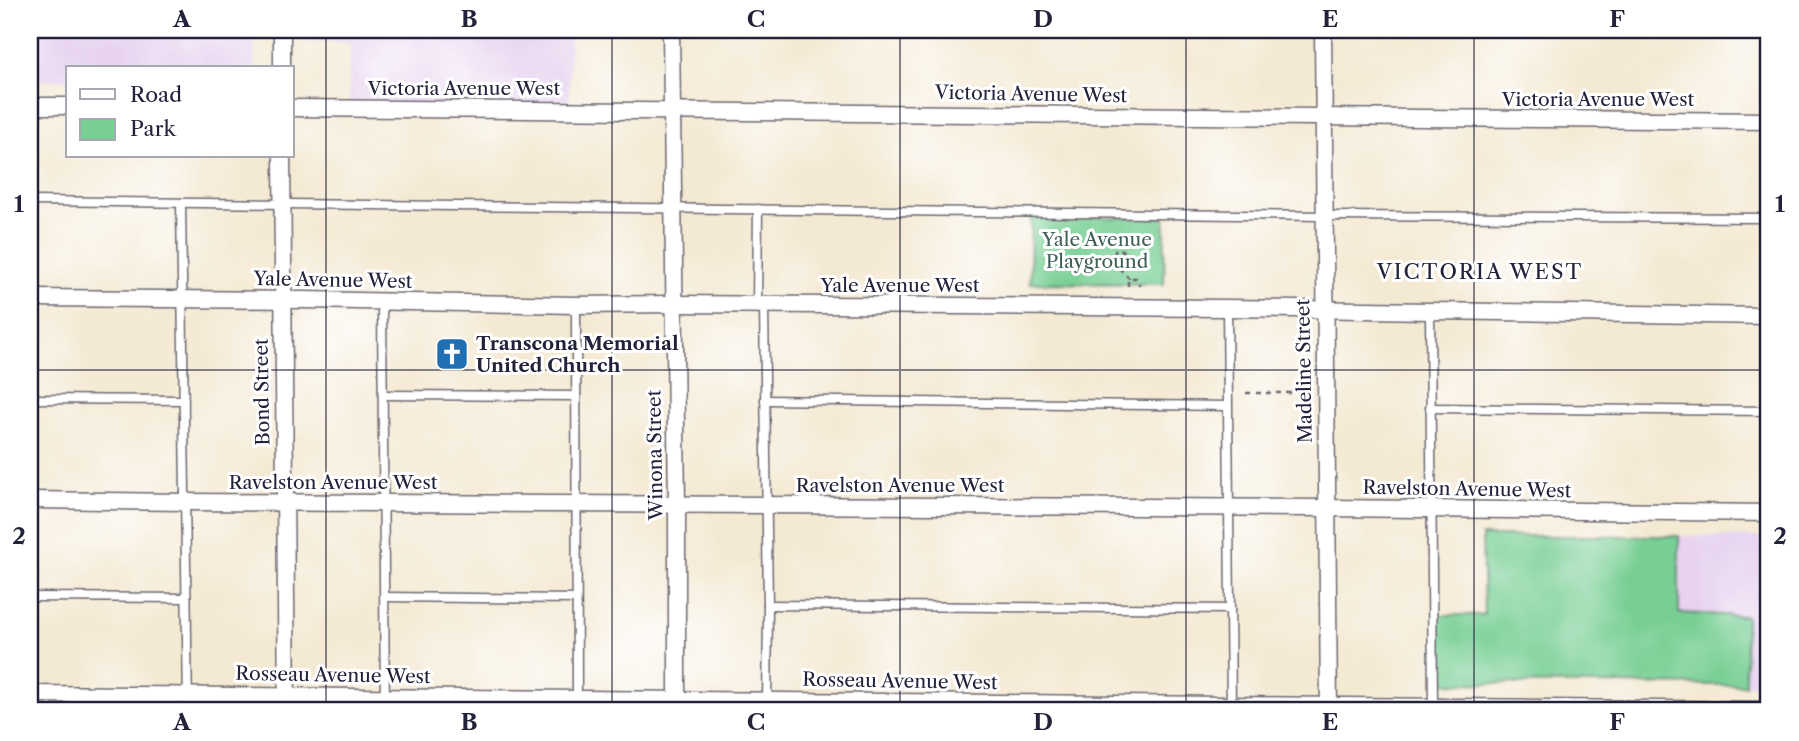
<svg xmlns="http://www.w3.org/2000/svg" width="1799" height="741" font-family="'Libre Caslon Text',serif">
  <style>
    .built { fill: #e7d2ef }
    .green { fill: #78cf94; stroke: #4d7868; stroke-width: 2 }
    .lines { fill: none; stroke-linecap: round; stroke-linejoin: round }
    .service-casing { stroke: #6c6870; stroke-width: 11 }
    .minor-casing { stroke: #6c6870; stroke-width: 19 }
    .path { stroke: #6c6870; stroke-width: 2.5; stroke-dasharray: 5 5; stroke-linecap: butt }
    .service { stroke: #fff; stroke-width: 8 }
    .minor { stroke: #fff; stroke-width: 16 }
    .grid { fill: none; stroke: #22223b; stroke-width: 2; stroke-opacity: 0.55 }
    .labels { text-anchor: middle; dominant-baseline: central; stroke-width: 6; stroke-linejoin: round; paint-order: stroke }
    .street-label { font-size: 19px; fill: #22223b; stroke: #fff }
    .park-label { font-size: 19px; fill: #405f5a; stroke: #fff }
    .poi-label { font-size: 19px; font-weight: bold; fill: #22223b; stroke: #fff; text-anchor: start }
    .neighbourhood-label { font-size: 21px; letter-spacing: 2px; fill: #22223b; stroke: #fff }
    .neatline { fill: none; stroke: #22223b; stroke-width: 2.5 }
    .grid-label { font-size: 23px; text-anchor: middle; font-weight: bold; fill: #22223b }
  </style>
  <rect width="100%" height="100%" fill="#fff"/>
  <filter id="ink" filterUnits="userSpaceOnUse"><feTurbulence type="fractalNoise" baseFrequency=".0143" numOctaves="2"/><feDisplacementMap in="SourceGraphic" scale="14" xChannelSelector="R" yChannelSelector="G"/><feConvolveMatrix kernelMatrix="1 2 1 2 8 2 1 2 1" color-interpolation-filters="sRGB"/></filter>
  <filter id="wash" filterUnits="userSpaceOnUse"><feTurbulence type="fractalNoise" baseFrequency=".00686" numOctaves="4" result="noise"/><feDisplacementMap in="SourceGraphic" scale="28" xChannelSelector="R" yChannelSelector="G"/><feGaussianBlur stdDeviation="1.57" result="paint"/><feColorMatrix in="noise" values="0 0 0 0 0 0 0 0 0 0 0 0 0 0 0 0 0 1.4 0 .05"/><feComposite in="paint" operator="in"/></filter>
  <g filter="url(#wash)">
    <rect width="100%" height="100%" fill="#f4e9d3"/>
    <g class="built">
      <polygon points="30,30 254,30 255,68 68,68 68,80 30,80"/>
      <polygon points="302,30 570,30 569,105 349,106 350,42 302,42"/>
      <polygon points="1679,536 1769,537 1769,685 1745,685 1746,616 1679,614"/>
    </g>
    <g class="green">
      <polygon points="1031,216 1165,218 1164,284 1030,283"/>
      <polygon points="1482,536 1679,536 1679,613 1746,616 1745,685 1439,683 1438,615 1484,615"/>
    </g>
  </g>
  <g filter="url(#ink)">
    <g class="lines">
      <defs>
        <g id="service">
          <polyline points="30,201 1324,216 1769,218"/>
          <polyline points="181,203 188,711"/>
          <polyline points="382,301 385,711"/>
          <polyline points="576,305 577,711"/>
          <polyline points="757,305 758,209"/>
          <polyline points="764,305 768,605 767,711"/>
          <polyline points="1227,308 1231,708"/>
          <polyline points="1430,312 1433,708"/>
          <polyline points="383,395 576,396"/>
          <polyline points="30,399 184,400"/>
          <polyline points="765,400 1227,406"/>
          <polyline points="1430,408 1769,411"/>
          <polyline points="30,597 186,598"/>
          <polyline points="385,597 576,599"/>
          <polyline points="768,605 1230,609"/>
        </g>
        <g id="minor">
          <polyline points="671,30 677,505 677,711"/>
          <polyline points="1323,30 1329,711"/>
          <polyline points="282,68 282,30"/>
          <polyline points="30,106 68,106"/>
          <polyline points="292,108 1769,121"/>
          <polyline points="282,156 287,711"/>
          <polyline points="30,298 304,300 576,305 675,304 1227,308 1769,316"/>
          <polyline points="30,500 185,502 1327,508 1769,513"/>
          <polyline points="30,694 1769,710"/>
        </g>
      </defs>
      <use href="#service" class="service-casing"/>
      <use href="#minor" class="minor-casing"/>
      <g class="path">
        <polyline points="1119,261 1123,257 1123,251 1119,248 1115,251 1115,258 1119,261 1121,270 1130,279"/>
        <polyline points="1128,286 1128,281 1131,278 1136,278 1139,282 1139,286"/>
        <polyline points="1246,393 1302,393"/>
      </g>
      <use href="#service" class="service"/>
      <use href="#minor" class="minor"/>
    </g>
  </g>
  <path class="grid" d="M326,30V711M612,30V711M900,30V711M1186,30V711M1474,30V711M30,370H1769"/>
  <defs>
    <symbol id="church-square" viewBox="-11 -11 22 22"><rect x="-9" y="-9" width="18" height="18" rx="4" fill="#1f6fb2" stroke="#fff"/><path d="M-1.2-6h2.4v3.5h3.3v2.4h-3.3V6h-2.4V-.1h-3.3v-2.4h3.3Z" fill="#fff"/></symbol>
  </defs>
  <g fill-rule="evenodd">
    <use href="#church-square" x="433" y="335" width="38" height="38"/>
  </g>
  <g class="labels">
    <g class="street-label">
      <text x="464" y="88">Victoria Avenue West</text>
      <text transform="translate(1031 94) rotate(1)">Victoria Avenue West</text>
      <text x="1598" y="99">Victoria Avenue West</text>
      <text transform="translate(333 280) rotate(1)">Yale Avenue West</text>
      <text x="900" y="285">Yale Avenue West</text>
      <text transform="translate(1304 371) rotate(-91)">Madeline Street</text>
      <text transform="translate(262 392) rotate(-91)">Bond Street</text>
      <text transform="translate(655 455) rotate(-91)">Winona Street</text>
      <text x="333" y="482">Ravelston Avenue West</text>
      <text x="900" y="485">Ravelston Avenue West</text>
      <text transform="translate(1467 489) rotate(1)">Ravelston Avenue West</text>
      <text transform="translate(333 675) rotate(1)">Rosseau Avenue West</text>
      <text transform="translate(900 681) rotate(1)">Rosseau Avenue West</text>
    </g>
    <g class="park-label">
      <text x="1097" y="239">Yale Avenue<tspan x="1097" dy="22">Playground</tspan></text>
    </g>
    <g class="poi-label">
      <text x="476" y="343">Transcona Memorial<tspan x="476" dy="22">United Church</tspan></text>
    </g>
    <g class="neighbourhood-label">
      <text x="1480" y="271">VICTORIA WEST</text>
    </g>
  </g>
  <rect width="1799" height="741" fill="none" stroke="#fff" stroke-width="77"/>
  <rect x="66" y="66" width="228" height="91" fill="#ffffff" stroke="#a7a7b1" stroke-width="2"/>
  <rect x="80" y="89" width="35" height="10" fill="#ffffff" stroke="#a7a7b1" stroke-width="2"/>
  <text x="130" y="102" font-size="21" fill="#22223b">Road</text>
  <rect x="80" y="119" width="35" height="21" fill="#78cf94" stroke="#a7a7b1" stroke-width="2"/>
  <text x="130" y="136" font-size="21" fill="#22223b">Park</text>
  <rect x="38" y="38" width="1722" height="664" class="neatline"/>
  <g class="grid-label">
    <text x="182" y="27">A</text>
    <text x="469" y="27">B</text>
    <text x="756" y="27">C</text>
    <text x="1043" y="27">D</text>
    <text x="1330" y="27">E</text>
    <text x="1617" y="27">F</text>
    <text x="19" y="212">1</text>
    <text x="1780" y="212">1</text>
    <text x="19" y="544">2</text>
    <text x="1780" y="544">2</text>
    <text x="182" y="730">A</text>
    <text x="469" y="730">B</text>
    <text x="756" y="730">C</text>
    <text x="1043" y="730">D</text>
    <text x="1330" y="730">E</text>
    <text x="1617" y="730">F</text>
  </g>
</svg>
